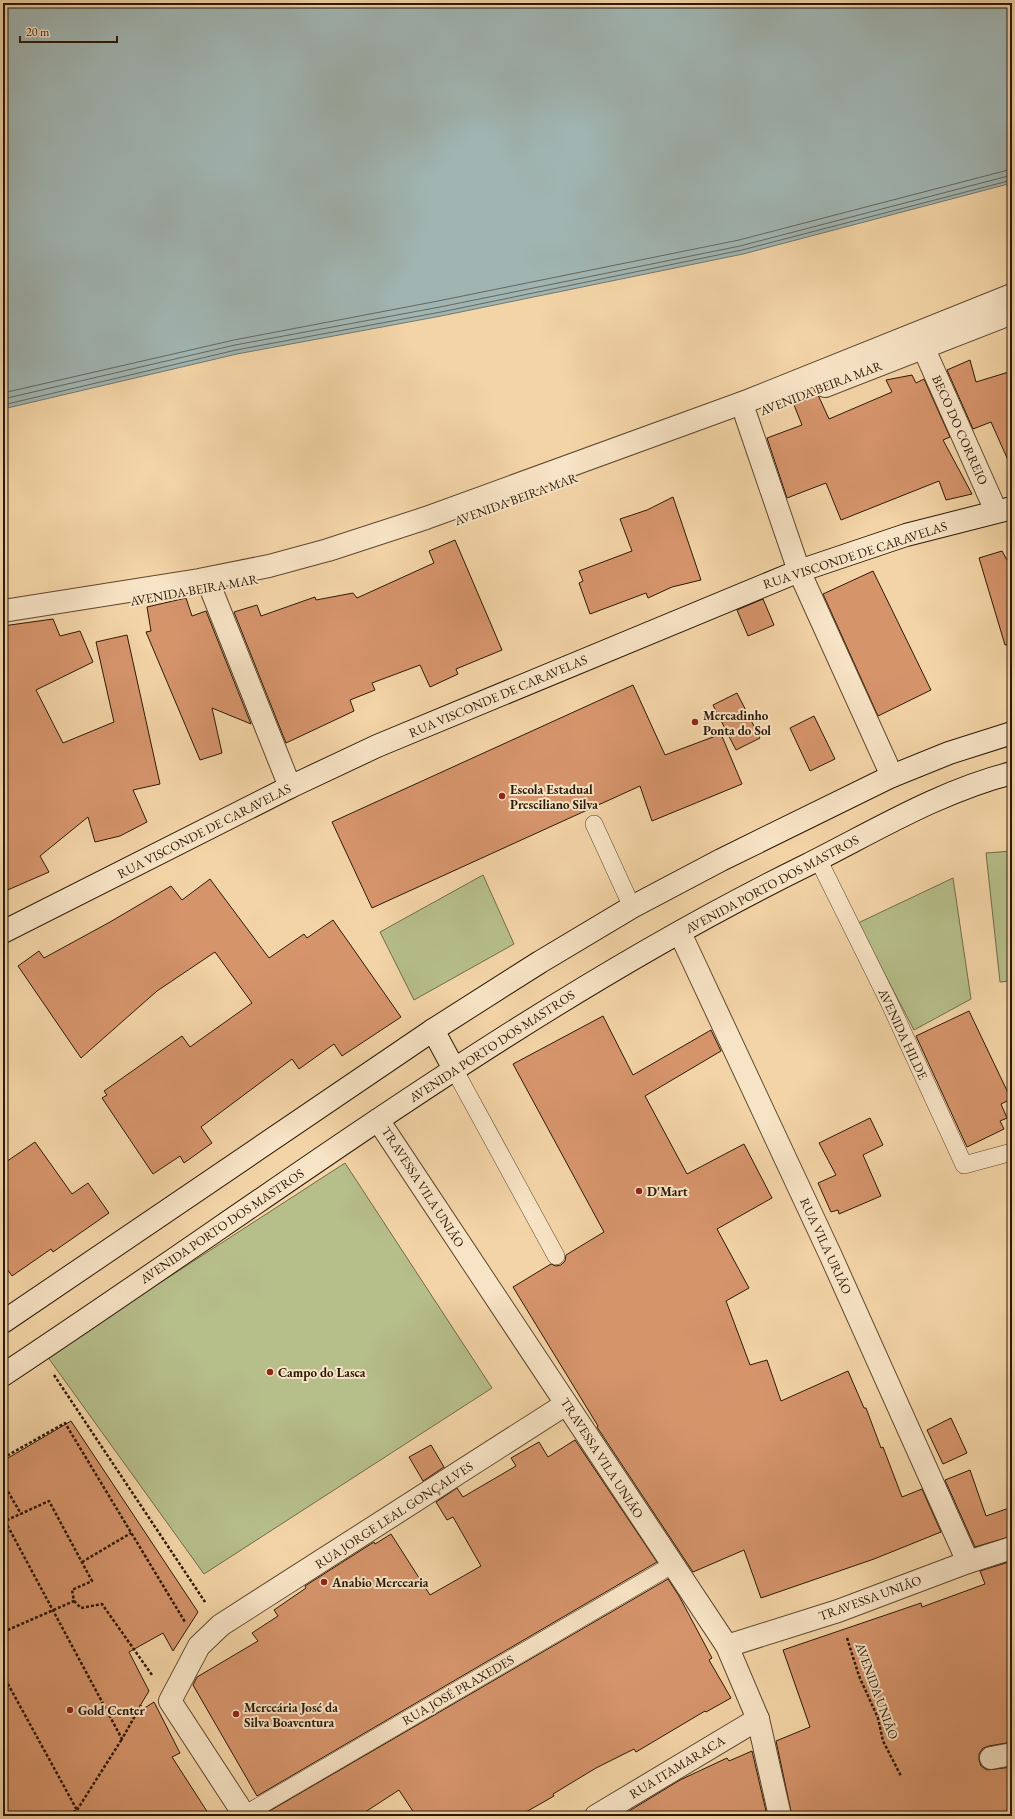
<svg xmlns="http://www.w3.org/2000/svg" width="1015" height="1819" font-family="'EB Garamond',serif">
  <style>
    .green { fill: #b6be8a; stroke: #716c48 }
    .water { fill: #a0b5b2; stroke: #72776e }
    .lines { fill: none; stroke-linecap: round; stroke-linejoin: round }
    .shore { stroke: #66675c; stroke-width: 1 }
    .building { fill: #d6946b; stroke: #2c1907 }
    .lane-casing { stroke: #5e482f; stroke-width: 18 }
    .street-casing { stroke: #5e482f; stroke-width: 24 }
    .secondary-casing { stroke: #2c1907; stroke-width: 24 }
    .path { stroke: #2c1907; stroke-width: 2.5; stroke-dasharray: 3 2; stroke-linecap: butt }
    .lane { stroke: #f7e3c5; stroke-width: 17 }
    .street { stroke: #f7e3c5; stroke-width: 22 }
    .secondary { stroke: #f7e3c5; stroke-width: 22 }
    .poi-dot { fill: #8f2418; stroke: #f7e3c5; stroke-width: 1.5 }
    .labels { text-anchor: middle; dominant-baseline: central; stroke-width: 4; stroke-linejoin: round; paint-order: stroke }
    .street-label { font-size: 13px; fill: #2c1907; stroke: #f7e3c5 }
    .poi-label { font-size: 13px; font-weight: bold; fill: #2c1907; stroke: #f7e3c5; text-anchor: start }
  </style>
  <rect width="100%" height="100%" fill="#f3d4a6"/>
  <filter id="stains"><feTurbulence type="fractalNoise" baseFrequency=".005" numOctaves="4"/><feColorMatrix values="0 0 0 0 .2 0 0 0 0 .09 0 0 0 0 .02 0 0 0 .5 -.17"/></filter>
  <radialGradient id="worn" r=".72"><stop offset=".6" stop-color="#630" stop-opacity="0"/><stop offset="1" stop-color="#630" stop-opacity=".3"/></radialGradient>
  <g class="green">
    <polygon points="1012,851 1012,981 1000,982 986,853"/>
    <polygon points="483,875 514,944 414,1000 380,932"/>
    <polygon points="953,878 971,999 914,1030 858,923"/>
    <polygon points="345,1163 492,1388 204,1574 47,1356"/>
  </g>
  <polygon class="water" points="3,3 1012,3 1012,183 743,254 441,316 237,354 3,409"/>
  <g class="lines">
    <g class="shore">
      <polyline points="3,393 234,340 438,301 739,240 1012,169"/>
      <polyline points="3,399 235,345 440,307 740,246 1012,175"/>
      <polyline points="3,405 236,350 441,312 742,250 1012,180"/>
    </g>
  </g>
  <g class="building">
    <polygon points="970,360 976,382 1012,371 1012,469 991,422 973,429 947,370"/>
    <polygon points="912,375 916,383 924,379 950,437 943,440 972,494 946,500 939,481 841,520 826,483 787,498 767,438 802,425 794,405 817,395 819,397 829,419 892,392 886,380"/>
    <polygon points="673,497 701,580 672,587 648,598 646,593 590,614 579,583 583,581 579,571 632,551 620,519 647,510"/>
    <polygon points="455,540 502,650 456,669 458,674 430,687 420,665 372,683 375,690 350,700 354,711 286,743 234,612 257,605 261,616 315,597 316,600 353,593 357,598 434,563 429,551"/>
    <polygon points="1002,551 1012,569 1012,644 1005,645 979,558"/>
    <polygon points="873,571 931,690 878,716 823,594"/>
    <polygon points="186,598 192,616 206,611 251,724 212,708 222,753 200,760 146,632 151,631 147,607"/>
    <polygon points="763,599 774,625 748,636 737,610"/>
    <polygon points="53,619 60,636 80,631 93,662 36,690 63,743 114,722 96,642 127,635 160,784 133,790 147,822 120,836 95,842 88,817 40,856 49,872 3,892 3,626"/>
    <polygon points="633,685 665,755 721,734 742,784 652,821 640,786 372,908 332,822"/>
    <polygon points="737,693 760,738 736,750 713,705"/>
    <polygon points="814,716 835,759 810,771 790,728"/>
    <polygon points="210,879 269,958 304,934 307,938 333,920 401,1017 342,1056 334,1044 299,1069 292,1059 201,1127 212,1143 184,1163 180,1156 153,1174 102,1098 107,1095 104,1091 182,1036 190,1047 252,1003 215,952 157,991 81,1058 18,966 39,951 44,958 110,922 171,886 182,900"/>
    <polygon points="969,1011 1011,1099 1001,1104 1007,1118 1000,1121 1004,1129 967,1147 916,1036"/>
    <polygon points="603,1016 633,1075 711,1030 721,1051 645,1096 687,1174 744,1144 772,1198 717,1229 749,1288 726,1301 750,1365 767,1360 781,1401 848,1371 864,1408 866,1408 881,1448 883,1447 902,1497 922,1489 941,1532 874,1559 761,1598 744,1550 693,1572 597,1427 598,1426 513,1287 551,1264 556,1266 561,1265 565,1261 566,1255 604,1232 513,1064"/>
    <polygon points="870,1118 883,1145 863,1155 881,1196 839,1214 838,1210 831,1212 818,1183 836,1175 819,1143"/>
    <polygon points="35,1142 72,1194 88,1183 109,1213 53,1252 51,1249 12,1276 3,1263 3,1164"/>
    <polygon points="951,1418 967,1453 943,1464 927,1430"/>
    <polygon points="71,1421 198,1612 173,1651 163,1633 129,1652 149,1691 135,1714 154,1702 180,1753 172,1757 210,1816 3,1816 3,1461"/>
    <polygon points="575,1440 657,1562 257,1796 193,1685 197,1677 258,1641 252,1633 278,1616 274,1610 306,1588 305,1586 374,1542 375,1544 391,1534 430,1595 481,1566 453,1517 447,1520 436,1502 457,1488 463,1497 516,1466 511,1458 539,1442 548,1457"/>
    <polygon points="431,1445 444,1467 423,1481 409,1457"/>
    <polygon points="970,1470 986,1516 1012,1507 1012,1536 975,1547 945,1480"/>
    <polygon points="1012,1561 1012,1742 989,1746 983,1748 979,1754 979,1760 981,1766 987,1770 1012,1767 1012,1782 1008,1783 1011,1816 792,1816 776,1741 810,1727 783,1650 921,1603 922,1607 985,1584 980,1571"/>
    <polygon points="668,1579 679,1596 712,1658 709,1660 731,1698 706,1712 705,1711 636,1752 634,1749 596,1768 553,1794 554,1796 519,1816 416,1816 399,1790 359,1816 268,1816 266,1813"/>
    <polygon points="752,1751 766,1811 756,1816 621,1816 680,1780 727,1758 729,1761"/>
  </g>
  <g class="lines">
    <defs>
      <g id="lane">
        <polyline points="594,824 632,907"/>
        <polyline points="818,859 889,1002 964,1165 1012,1152"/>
        <polyline points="454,1069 556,1256"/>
        <polyline points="244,1815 672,1565"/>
      </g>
      <g id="street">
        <polyline points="924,349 996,511"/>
        <polyline points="825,386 1012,313"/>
        <polyline points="746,416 799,571 892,776"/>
        <polyline points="211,589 290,787"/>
        <polyline points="3,611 199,580 269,566 328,550 426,518 750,400 1012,295"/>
        <polyline points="680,933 830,1254 968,1562"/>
        <polyline points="378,1120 727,1646 758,1719 780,1816"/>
        <polyline points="727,1646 838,1611 968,1562 1012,1548"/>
        <polyline points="991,1758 1012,1754"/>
        <polyline points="245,1816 170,1701 199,1646 221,1625 566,1404"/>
        <polyline points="596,1816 758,1719"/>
      </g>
      <g id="secondary">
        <polyline points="3,932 290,787 377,746 799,571 906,535 1012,508"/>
        <polyline points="433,1030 454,1069"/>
        <polyline points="3,1322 433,1030 540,962 632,907 721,860 892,776 949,753 1012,733"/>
        <path d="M3,1375C268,1200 522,1005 807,865C873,832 940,791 1012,773"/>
      </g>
    </defs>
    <use href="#lane" class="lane-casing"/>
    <use href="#street" class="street-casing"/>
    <use href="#secondary" class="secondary-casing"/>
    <g class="path">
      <polyline points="54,1375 205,1602"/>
      <polyline points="3,1458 65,1423 185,1622"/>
      <polyline points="3,1483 21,1514"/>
      <polyline points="82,1562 131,1533"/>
      <polyline points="74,1601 81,1608 102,1604 152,1675"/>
      <polyline points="3,1632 74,1601 72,1590 92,1581 49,1501 5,1521 122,1739 141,1705"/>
      <polyline points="847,1638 859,1676 878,1718 883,1741 901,1776"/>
      <polyline points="3,1675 77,1810 66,1816"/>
      <polyline points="77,1810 122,1739"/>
    </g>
    <use href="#lane" class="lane"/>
    <use href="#street" class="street"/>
    <use href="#secondary" class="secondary"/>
  </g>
  <g class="poi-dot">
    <circle cx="695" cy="722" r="4"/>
    <circle cx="502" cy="796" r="4"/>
    <circle cx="639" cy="1191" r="4"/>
    <circle cx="270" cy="1372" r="4"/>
    <circle cx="324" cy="1582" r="4"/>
    <circle cx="70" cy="1710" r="4"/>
    <circle cx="236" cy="1714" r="4"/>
  </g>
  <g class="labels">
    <g class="street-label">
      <text transform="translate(821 388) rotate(-21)">AVENIDA BEIRA MAR</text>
      <text transform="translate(960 430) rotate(66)">BECO DO CORREIO</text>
      <text transform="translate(516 499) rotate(-20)">AVENIDA BEIRA MAR</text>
      <text transform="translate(855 555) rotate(-18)">RUA VISCONDE DE CARAVELAS</text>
      <text transform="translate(194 590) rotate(-10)">AVENIDA BEIRA MAR</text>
      <text transform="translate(498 696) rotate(-23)">RUA VISCONDE DE CARAVELAS</text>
      <text transform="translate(204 831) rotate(-27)">RUA VISCONDE DE CARAVELAS</text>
      <text transform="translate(772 884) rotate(-28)">AVENIDA PORTO DOS MASTROS</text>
      <text transform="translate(903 1034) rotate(65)">AVENIDA HILDE</text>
      <text transform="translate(492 1046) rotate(-33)">AVENIDA PORTO DOS MASTROS</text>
      <text transform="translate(423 1187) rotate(57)">TRAVESSA VILA UNIÃO</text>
      <text transform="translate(222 1226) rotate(-34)">AVENIDA PORTO DOS MASTROS</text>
      <text transform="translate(826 1246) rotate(65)">RUA VILA URIÃO</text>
      <text transform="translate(602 1458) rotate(57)">TRAVESSA VILA UNIÃO</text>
      <text transform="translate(394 1515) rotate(-33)">RUA JORGE LEAL GONÇALVES</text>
      <text transform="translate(870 1598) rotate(-20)">TRAVESSA UNIÃO</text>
      <text transform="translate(458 1690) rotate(-30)">RUA JOSÉ PRAXEDES</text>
      <text transform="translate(877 1691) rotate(70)">AVENIDA UNIÃO</text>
      <text transform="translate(677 1767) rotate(-31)">RUA ITAMARACA</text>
    </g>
    <g class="poi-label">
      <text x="703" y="715">Mercadinho<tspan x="703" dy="15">Ponta do Sol</tspan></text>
      <text x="510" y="789">Escola Estadual<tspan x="510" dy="15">Presciliano Silva</tspan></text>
      <text x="647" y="1191">D'Mart</text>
      <text x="278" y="1372">Campo do Lasca</text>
      <text x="332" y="1582">Anabio Mercearia</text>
      <text x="244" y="1707">Merceária José da<tspan x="244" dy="15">Silva Boaventura</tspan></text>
      <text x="78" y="1710">Gold Center</text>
    </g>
  </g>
  <rect width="1015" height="1819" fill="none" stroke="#f3d4a6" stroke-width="16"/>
  <rect x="4" y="4" width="1007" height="1811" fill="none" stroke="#2c1907" stroke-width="2"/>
  <rect x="8" y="8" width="999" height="1803" fill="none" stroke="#2c1907"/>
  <path d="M20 36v6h97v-6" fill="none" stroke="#2c1907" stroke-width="2"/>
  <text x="26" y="36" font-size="12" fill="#2c1907" stroke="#f7e3c5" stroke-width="3" paint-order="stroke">20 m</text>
  <rect width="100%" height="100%" filter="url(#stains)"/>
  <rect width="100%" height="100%" fill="url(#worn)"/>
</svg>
